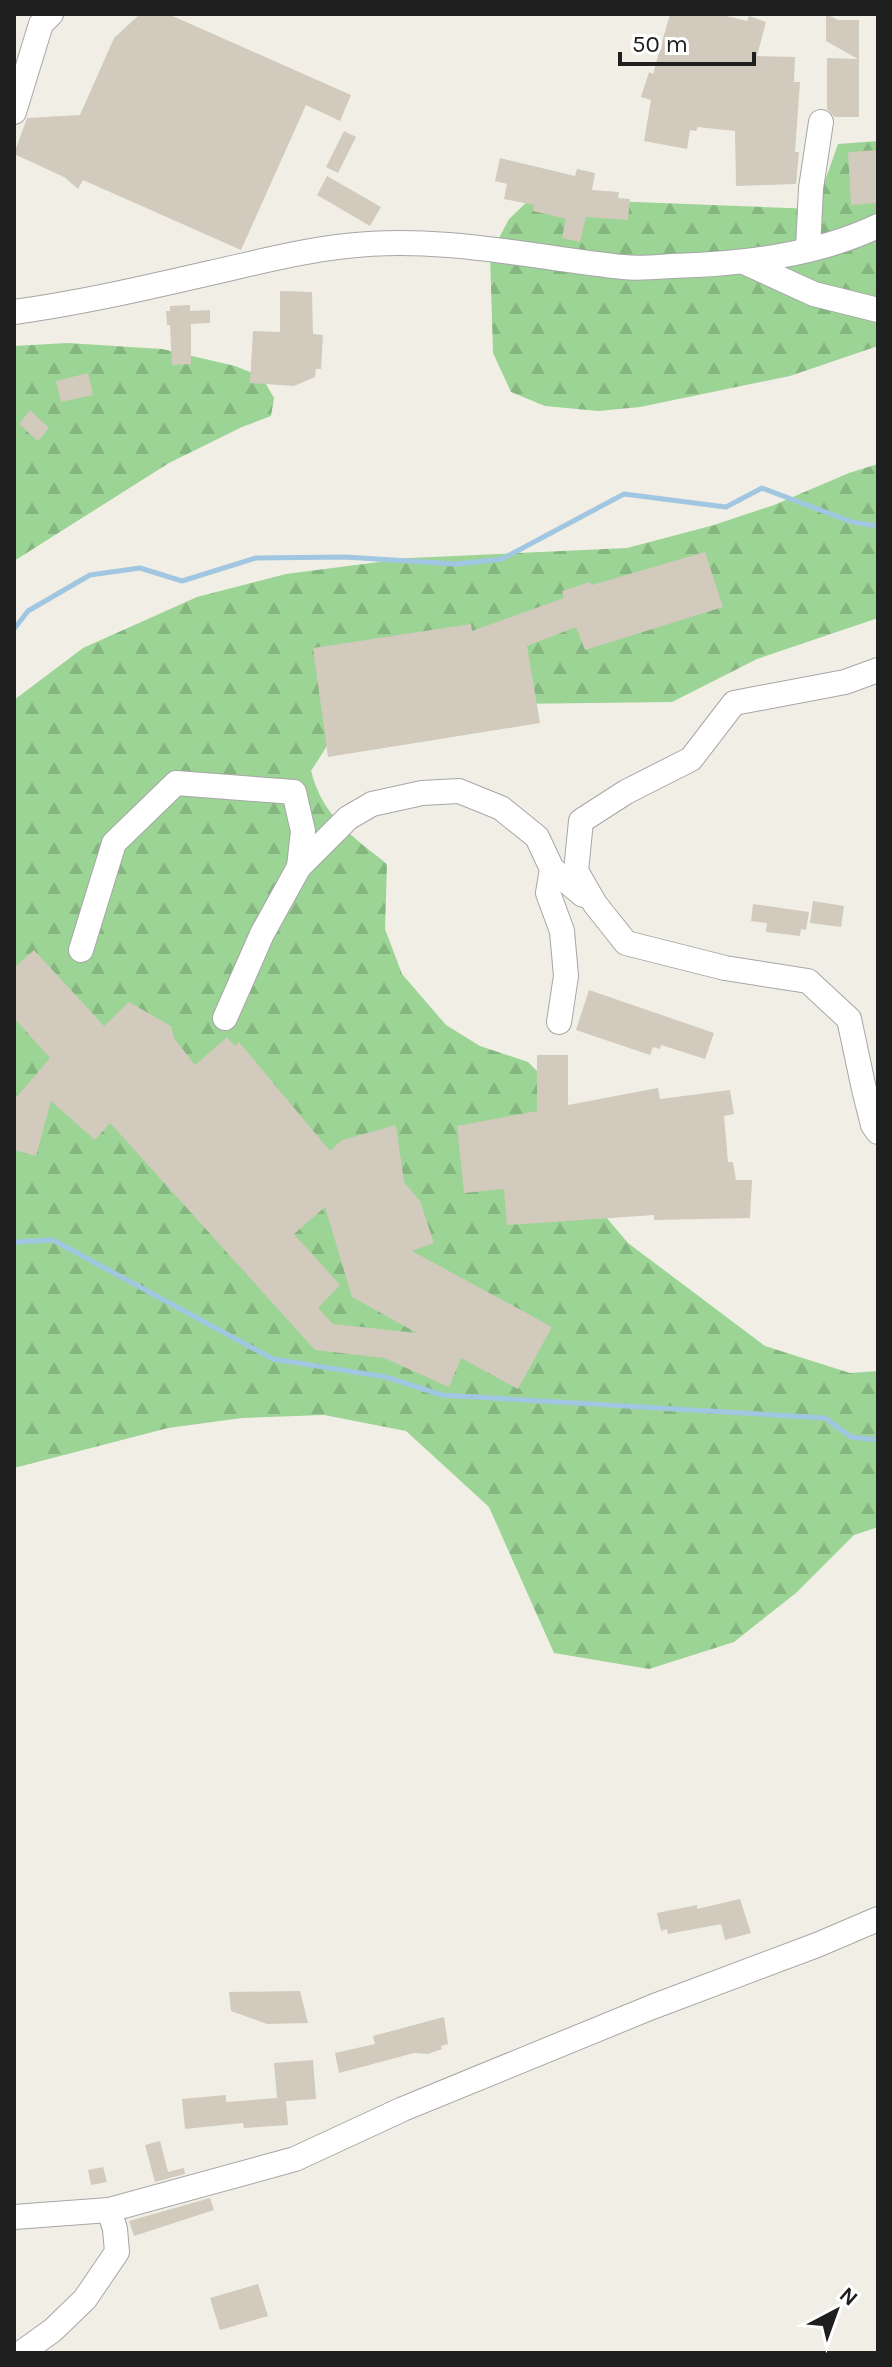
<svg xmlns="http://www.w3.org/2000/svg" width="892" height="2367" font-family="Karla,sans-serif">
<defs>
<pattern id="forest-firs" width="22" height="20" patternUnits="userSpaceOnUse" patternTransform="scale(2)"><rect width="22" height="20" fill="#9bd495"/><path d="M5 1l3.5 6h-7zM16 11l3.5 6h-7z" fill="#85b680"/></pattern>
</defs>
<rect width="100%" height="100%" fill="#f1efe5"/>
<g fill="url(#forest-firs)">
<polygon points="878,141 878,346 790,376 640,407 598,411 545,406 511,392 493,353 490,255 509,219 531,198 815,209 838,144"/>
<polygon points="67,343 162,349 235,366 262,377 274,398 271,416 242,427 169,463 14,561 14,346"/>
<path d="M878,464V618L757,659L672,702L503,704L327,746L311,771C323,817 352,836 387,864L385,929L402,974L446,1025L480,1046L528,1062L553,1087L583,1190L628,1243L765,1346L850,1373L878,1371V1527L854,1535L796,1593L734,1642L649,1669L554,1653L489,1507L406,1431L324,1415L242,1418L168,1428L14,1468V700L83,648L197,597L286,574L410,558L627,548L714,525L774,505L849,473Z"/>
</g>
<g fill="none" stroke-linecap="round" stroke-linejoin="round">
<g stroke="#a1c6e2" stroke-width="5">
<polyline points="14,629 28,611 90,575 140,568 182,581 256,558 345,557 456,564 502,559 624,494 726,507 762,488 852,522 878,526"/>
<polyline points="14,1242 53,1240 273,1359 386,1377 442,1395 825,1418 851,1437 878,1440"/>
</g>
</g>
<g fill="#d1cabd" fill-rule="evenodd">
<polygon points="140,14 168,14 351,95 340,121 306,105 241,250 83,180 78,189 64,177 14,154 27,118 80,115 114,38"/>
<polygon points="670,14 719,14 747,21 749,16 766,22 757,56 795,57 794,82 800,82 795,152 799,152 796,184 736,186 735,131 698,127 696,131 690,130 687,149 644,141 651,100 641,97 649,72 653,74"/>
<polygon points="826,14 838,20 859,20 859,117 835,117 827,109 827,58 858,59 826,41"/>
<polygon points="344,131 356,137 338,173 326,167"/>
<polygon points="878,150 878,203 851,205 848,152"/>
<polygon points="500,158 575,176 577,169 595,173 592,190 619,192 618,198 630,199 628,220 586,217 580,242 562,238 566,219 533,211 534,205 504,199 507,184 495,181"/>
<polygon points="327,176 381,207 370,226 317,195"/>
<polygon points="280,291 312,292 313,334 323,335 321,369 316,369 315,377 294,386 250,383 253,331 280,332"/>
<polygon points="190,305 190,311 210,310 210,323 191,324 191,364 172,365 170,325 167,325 166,311 170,311 170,306"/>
<polygon points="88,373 93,395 61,402 56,381"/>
<polygon points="30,410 49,428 38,441 19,424"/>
<polygon points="705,552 723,607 585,650 576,627 527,646 540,723 328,757 313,648 471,624 472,631 564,598 562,591 590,582 592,585"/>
<polygon points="813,901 844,906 841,927 810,923"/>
<polygon points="753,904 809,912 806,930 801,929 800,936 766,932 767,923 751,921"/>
<path d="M34,950L104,1026L129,1002L171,1026L174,1038L195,1065L227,1037L235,1046L239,1042L330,1151L342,1140L396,1125L404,1182L420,1201L434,1243L412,1251L552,1327L518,1389L461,1358L449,1387L384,1358L315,1350L110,1123L95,1140L51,1101L36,1156L14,1150V1100L50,1058L14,1018V968ZM325,1207L352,1297L417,1333L333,1324L318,1308L340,1285L294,1234Z"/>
<polygon points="589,990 714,1033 705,1059 661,1045 660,1049 653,1047 650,1055 576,1030"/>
<polygon points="537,1055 568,1055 568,1105 658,1088 660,1099 730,1090 734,1114 724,1116 728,1162 733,1162 736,1180 752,1180 750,1218 654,1220 654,1215 507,1225 504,1189 464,1193 457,1126 537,1111"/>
<polygon points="740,1899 751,1933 725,1940 721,1924 668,1934 667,1929 661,1931 657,1913 697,1905 697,1909"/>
<polygon points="300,1991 308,2023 267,2024 231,2011 229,1992"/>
<polygon points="444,2017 448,2044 441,2046 442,2049 428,2054 414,2053 339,2073 335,2053 375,2044 373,2036"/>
<polygon points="313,2060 316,2099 286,2101 288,2125 244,2128 243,2123 185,2129 182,2099 226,2095 226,2102 277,2098 274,2063"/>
<polygon points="160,2141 168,2172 184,2168 185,2174 155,2182 145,2145"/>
<polygon points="103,2167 107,2182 91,2185 88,2170"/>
<polygon points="210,2198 214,2210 134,2236 129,2221"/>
<polygon points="258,2284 268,2316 220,2330 210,2298"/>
</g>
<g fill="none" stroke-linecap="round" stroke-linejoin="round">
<defs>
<g id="minor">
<polyline points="14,112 41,24 51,14"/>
<polyline points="808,249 811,188 821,122"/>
<polyline points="744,262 814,294 878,310"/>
<path d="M14,312C80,303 145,288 210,273C255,263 300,251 346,246C440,235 531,257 623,267C639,269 656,267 672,266C741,264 814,256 878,226"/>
<polyline points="878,670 845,682 734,703 691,759 626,792 581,821 576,871 595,904 626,943 725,968 808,981 849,1019 864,1089 873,1125 878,1132"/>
<polyline points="552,869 548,893 562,931 566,976 559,1022"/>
<polyline points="81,950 114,843 176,783 294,792 303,831 299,867"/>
<polyline points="225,1018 262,934 299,867 348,818 372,804 422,793 459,791 501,808 537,837 552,869 583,895"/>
<polyline points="14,2217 109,2210 295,2159 403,2109 652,2007 817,1945 878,1919"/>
<polyline points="21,2353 53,2330 85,2299 117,2252 115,2229 109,2210"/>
</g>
</defs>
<use href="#minor" stroke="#a6a6a6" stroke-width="26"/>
<use href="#minor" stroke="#fff" stroke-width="24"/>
</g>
<rect width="892" height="2367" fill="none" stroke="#1f1f1f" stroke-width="32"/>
<g transform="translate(836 2311) rotate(41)" stroke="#ffffff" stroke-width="6" paint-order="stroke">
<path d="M0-6L14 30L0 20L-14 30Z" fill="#1f1f1f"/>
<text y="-12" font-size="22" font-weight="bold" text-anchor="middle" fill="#1f1f1f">N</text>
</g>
<path d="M620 52v12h134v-12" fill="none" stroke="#1f1f1f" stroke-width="4"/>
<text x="632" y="52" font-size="24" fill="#1f1f1f" stroke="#ffffff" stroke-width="6" paint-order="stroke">50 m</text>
</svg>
